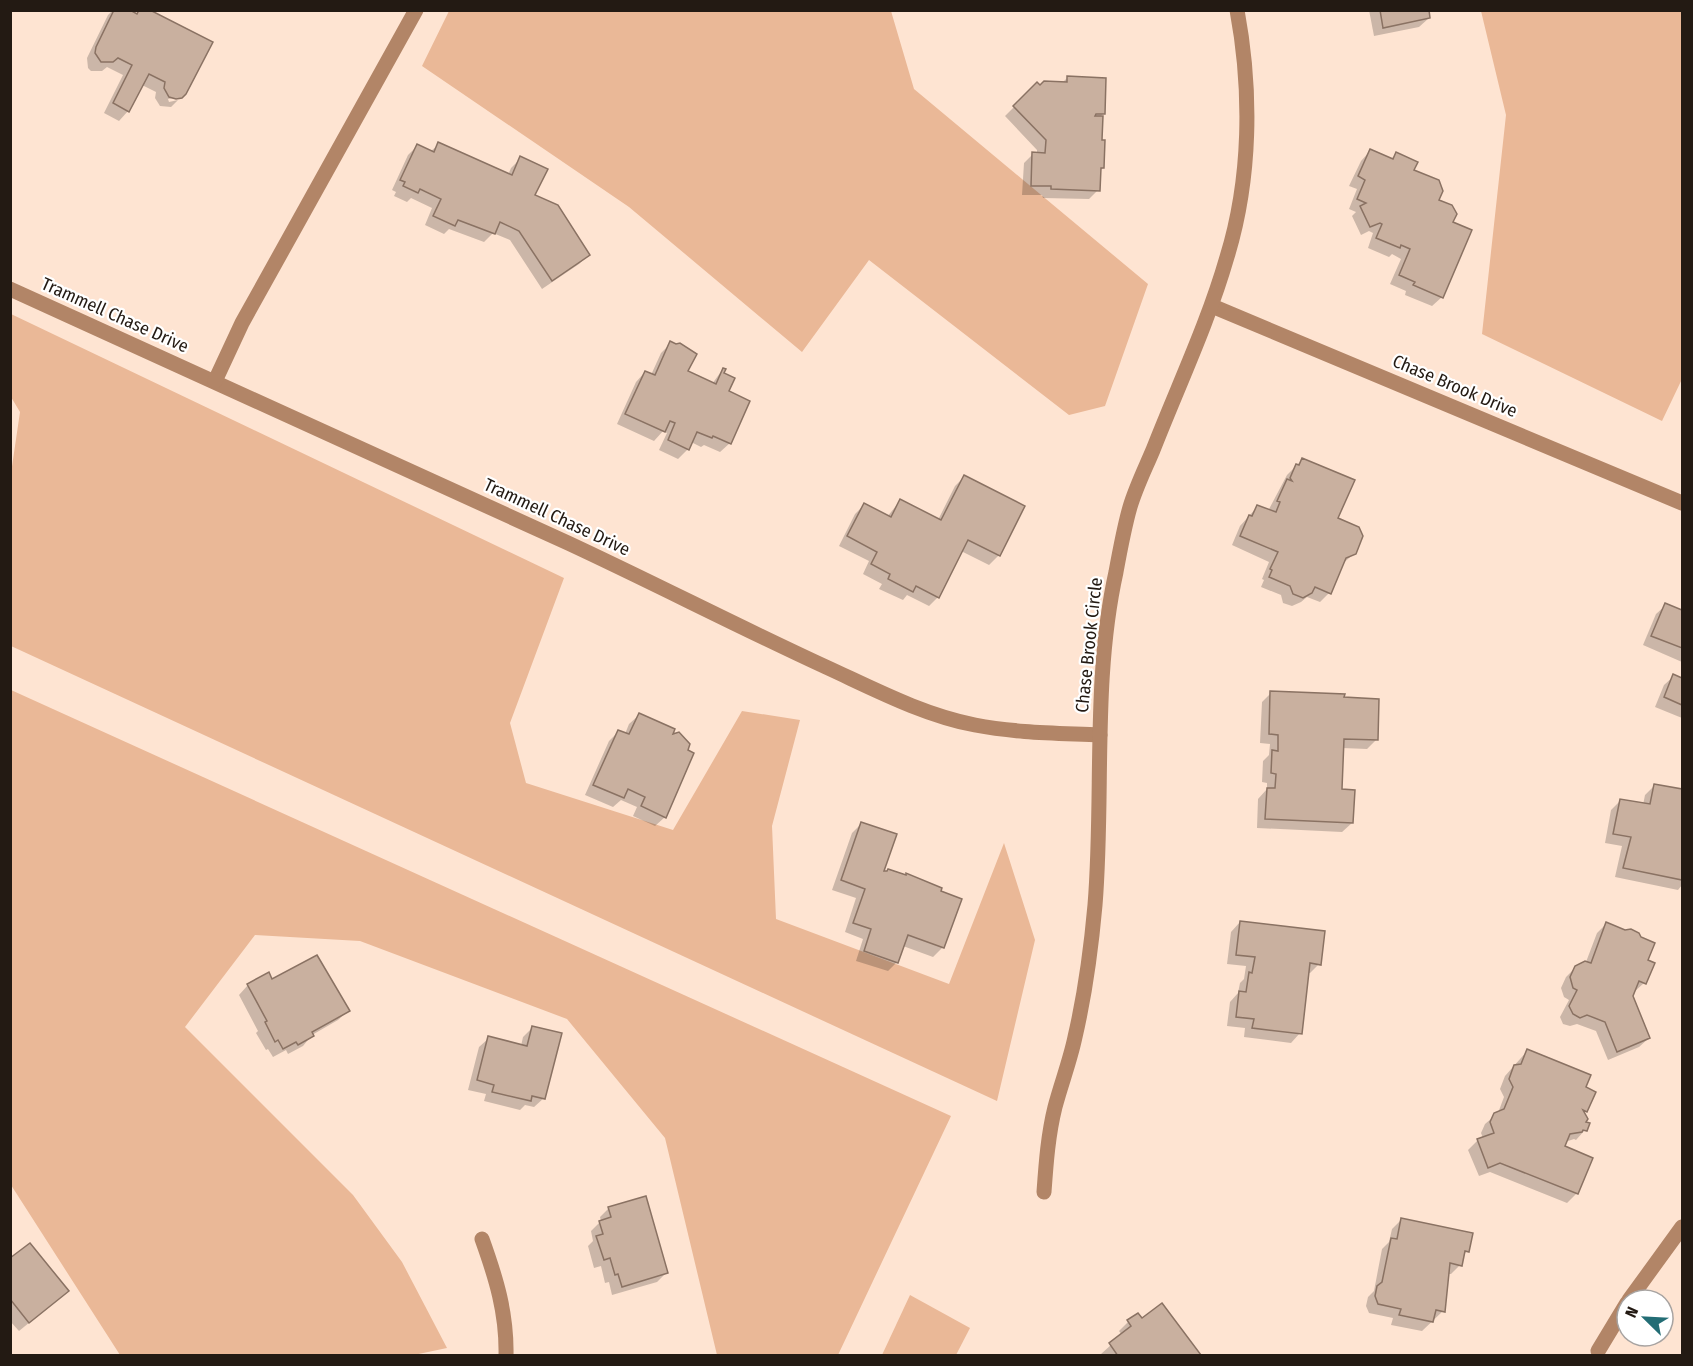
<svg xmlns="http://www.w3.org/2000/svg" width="1693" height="1366" font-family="'Fira Sans Condensed',sans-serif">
<rect width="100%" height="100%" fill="#fee4d2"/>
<g fill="#eab897">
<polygon points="449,11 891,11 914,89 1148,284 1105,406 1069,415 869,260 802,352 629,207 422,66"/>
<polygon points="1481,11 1682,11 1682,379 1662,421 1482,334 1506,115"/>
<polygon points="11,314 564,578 510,723 526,783 673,830 742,711 800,720 772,826 776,919 949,984 1004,843 1035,940 997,1101 11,646 10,480 20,412 11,397"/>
<polygon points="11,690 951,1116 838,1355 717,1355 665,1138 567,1019 360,941 255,935 185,1027 353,1195 402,1262 447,1348 409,1356 120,1355 11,1185"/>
<polygon points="910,1295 970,1328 956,1355 882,1355"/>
</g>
<g fill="#0003">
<polygon points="113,10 126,10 135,15 139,10 180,96 168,99 169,102 178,100 171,107 160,106 155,98 156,92 142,85 128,111 119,121 104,113 123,75 107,67 102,71 91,71 88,68 87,58 108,15"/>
<polygon points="1369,10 1427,10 1429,18 1419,27 1374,36"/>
<polygon points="1068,77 1103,114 1099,118 1103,168 1099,171 1098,190 1089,199 1043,198 1042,195 1022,195 1024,163 1033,154 1037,154 1037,150 1005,116 1037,84 1040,87 1062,83"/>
<polygon points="439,144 508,175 511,168 521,158 533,196 588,255 579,264 542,289 510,240 493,233 484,242 449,229 444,234 425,225 432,208 411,198 407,202 394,196 396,192 392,190 408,155 417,146 430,152"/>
<polygon points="1370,151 1390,160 1396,154 1437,201 1451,223 1442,297 1432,306 1405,295 1406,291 1390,284 1401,259 1392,254 1389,257 1368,248 1373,233 1369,231 1361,235 1352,216 1356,212 1349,209 1357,189 1349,186 1361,161"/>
<polygon points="671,343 686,372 712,384 723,369 722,374 727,392 730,443 720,452 704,445 701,447 691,442 688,449 678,459 659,450 667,433 663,431 654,441 617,424 636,382 645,372 651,375 661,353"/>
<polygon points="1303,459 1355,553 1342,564 1329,593 1320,602 1307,597 1301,602 1292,606 1283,603 1281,595 1261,587 1264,580 1262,579 1269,562 1232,545 1240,526 1258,506 1268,511 1287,475"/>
<polygon points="964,477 999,555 989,565 961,551 938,597 929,606 907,595 903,600 879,589 882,584 863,574 869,561 839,546 855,514 864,505 887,517 900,501 938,520 955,486"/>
<polygon points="1666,605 1682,612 1682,662 1643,645 1656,614"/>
<polygon points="1674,676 1682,679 1682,718 1655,707 1664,685"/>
<polygon points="1271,693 1376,740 1367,749 1342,748 1340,790 1352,823 1342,832 1257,828 1258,799 1267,789 1267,783 1262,782 1263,761 1269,755 1270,744 1260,743 1262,702"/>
<polygon points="639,715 671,736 665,817 655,826 633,816 637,807 621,800 613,807 585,795 609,741 619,731 625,734 629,724"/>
<polygon points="1655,785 1682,791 1682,885 1678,890 1615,877 1622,846 1605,843 1611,810 1621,800 1643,805 1645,795"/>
<polygon points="862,823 882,872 943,947 933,957 903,946 897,962 888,971 856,961 863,939 845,932 856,898 832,890 852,833"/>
<polygon points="1240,922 1319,964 1310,973 1308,973 1300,1033 1291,1043 1244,1037 1245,1028 1227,1026 1230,1002 1238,993 1240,983 1244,979 1246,966 1227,964 1231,932"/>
<polygon points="1606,924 1646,961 1644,983 1634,992 1632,996 1649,1038 1639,1047 1608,1060 1596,1031 1577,1024 1570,1026 1563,1024 1560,1017 1569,1000 1564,997 1561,988 1566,977 1576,967 1586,962 1597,933"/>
<polygon points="272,981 348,1011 338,1020 312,1035 303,1046 288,1054 286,1050 273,1057 268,1049 266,1050 256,1033 258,1031 239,995 248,985"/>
<polygon points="533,1027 544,1098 534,1107 525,1105 520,1110 484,1101 486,1094 468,1090 479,1047 489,1038 521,1046 523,1037"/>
<polygon points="1527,1051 1584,1088 1586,1111 1583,1114 1585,1130 1576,1140 1574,1139 1565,1142 1563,1147 1577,1193 1567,1203 1490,1172 1479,1176 1468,1150 1478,1140 1483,1138 1481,1133 1485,1124 1498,1113 1504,1097 1500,1089 1505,1076"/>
<polygon points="609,1208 666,1273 657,1282 612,1295 609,1282 605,1283 601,1266 594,1268 588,1246 593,1241 591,1231 601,1221 600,1217"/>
<polygon points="1401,1220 1467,1251 1462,1256 1460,1265 1451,1274 1447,1274 1443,1311 1422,1331 1391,1325 1393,1318 1369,1313 1366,1306 1368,1297 1374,1291 1382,1249 1389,1242 1392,1229"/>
<polygon points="10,1260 57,1300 19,1331 10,1321"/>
<polygon points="1142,1320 1199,1355 1102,1356 1101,1354 1122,1335 1119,1331 1128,1322"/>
</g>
<g fill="#c9b09f" stroke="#8a7263" stroke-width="1.5">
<polygon points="114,10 130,10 137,14 139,10 150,10 213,42 186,94 182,98 176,99 169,97 164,88 165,82 149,74 129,112 113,103 132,65 118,58 113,62 101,62 95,53 96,47"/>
<polygon points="1380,10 1429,10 1430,18 1383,28"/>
<polygon points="1067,76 1106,78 1105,114 1096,114 1095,116 1103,116 1102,140 1105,140 1104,168 1101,168 1100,191 1051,189 1051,186 1031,186 1032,152 1045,153 1046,140 1013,106 1037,82 1040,85 1044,81 1067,82"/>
<polygon points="438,142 512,175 520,156 548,169 535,195 558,205 590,255 552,281 519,231 500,222 495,234 458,220 455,226 433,216 441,199 420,189 418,193 403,186 405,182 400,180 417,144 434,152"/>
<polygon points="1370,149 1393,159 1396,152 1418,162 1414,170 1439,180 1443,191 1439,200 1452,205 1457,214 1453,222 1472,230 1443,298 1413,285 1415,282 1399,275 1410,249 1401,245 1400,248 1376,238 1382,224 1380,223 1370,227 1360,206 1366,203 1357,199 1365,180 1358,176"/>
<polygon points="670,341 676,344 680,343 697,354 688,371 716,384 723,368 726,369 724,373 735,378 729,391 750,401 731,444 713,436 712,438 697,432 689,450 668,440 675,423 670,421 665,432 625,414 645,371 655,375"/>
<polygon points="1302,458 1355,480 1338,518 1359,527 1363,536 1356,554 1346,558 1331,594 1315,587 1312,593 1303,598 1293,594 1290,586 1269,577 1272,570 1270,569 1278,552 1240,536 1249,515 1252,516 1257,505 1276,512 1280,502 1277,501 1287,479 1292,481 1290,478 1296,464 1299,465"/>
<polygon points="964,475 1025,506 1000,556 968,540 939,598 916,586 913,592 888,579 890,574 871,564 877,552 847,536 864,503 891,517 900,499 941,520"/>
<polygon points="1665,603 1682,610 1682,648 1651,636"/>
<polygon points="1673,674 1682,678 1682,705 1664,697"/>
<polygon points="1270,691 1345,694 1344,697 1379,699 1378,740 1344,739 1342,789 1355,790 1353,823 1265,819 1267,788 1275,788 1276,774 1271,773 1272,750 1278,751 1278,735 1269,734"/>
<polygon points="639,713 675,729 673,734 679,732 690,744 688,750 694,753 666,818 641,806 645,797 628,789 624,798 593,785 618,730 629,734"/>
<polygon points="1654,784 1682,789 1682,880 1623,868 1631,837 1613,834 1620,799 1650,804"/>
<polygon points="861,822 897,834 884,871 887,871 888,869 906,875 906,873 942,888 941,891 962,899 944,948 908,935 898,963 864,951 871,929 853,923 865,889 841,880"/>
<polygon points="1240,921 1325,931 1321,965 1310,963 1302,1034 1252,1028 1254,1019 1236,1017 1239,991 1246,992 1249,972 1252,973 1255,957 1236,955"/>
<polygon points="1606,922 1625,930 1631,929 1639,933 1641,937 1655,943 1648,960 1655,963 1646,984 1639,981 1633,996 1650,1038 1617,1052 1605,1022 1587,1015 1580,1018 1573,1014 1569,1006 1577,990 1573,988 1570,977 1575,966 1585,961 1591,963"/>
<polygon points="317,955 350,1011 312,1032 314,1036 298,1045 296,1042 283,1049 278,1040 275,1042 265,1022 267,1021 247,984 269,972 272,979"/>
<polygon points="532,1026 562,1033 545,1099 532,1096 531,1101 492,1092 494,1085 477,1080 488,1036 527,1046"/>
<polygon points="1527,1049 1591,1075 1586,1087 1596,1092 1587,1112 1583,1110 1588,1119 1586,1122 1590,1123 1587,1131 1583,1130 1582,1132 1570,1134 1565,1146 1593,1158 1578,1194 1500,1163 1488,1168 1477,1139 1494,1133 1490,1122 1494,1113 1504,1109 1513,1087 1509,1079 1514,1065 1521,1064"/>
<polygon points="646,1196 668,1273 622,1287 618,1274 615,1275 610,1258 604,1260 596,1236 603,1234 599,1221 611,1217 608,1207"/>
<polygon points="1401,1218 1473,1233 1469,1252 1465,1251 1462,1266 1450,1263 1445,1312 1436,1310 1433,1322 1399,1315 1401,1309 1378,1304 1375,1296 1377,1286 1382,1282 1391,1238 1397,1239"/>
<polygon points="30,1243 69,1291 29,1323 10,1299 10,1258"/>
<polygon points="1162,1303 1201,1355 1118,1356 1109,1343 1131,1326 1127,1320 1138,1313 1142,1318"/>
</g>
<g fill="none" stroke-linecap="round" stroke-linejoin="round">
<g stroke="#b28567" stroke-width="15">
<path d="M10,289C196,374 383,457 568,543C654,583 739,627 826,667C874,689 923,715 975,725C1016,733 1058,733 1100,735"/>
<polyline points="1212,306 1682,503"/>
<polyline points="215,381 242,323 416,10"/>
<path d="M1044,1192C1046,1164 1048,1135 1055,1107C1061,1084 1070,1061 1075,1037C1085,994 1091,950 1095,905C1104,796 1092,680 1116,572C1120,550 1124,528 1130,507C1136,487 1145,469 1153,450C1178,386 1208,323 1227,257C1251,179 1252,91 1237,10"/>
<path d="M482,1239C496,1278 507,1313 506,1356"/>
<polyline points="1629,1300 1682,1227"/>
<polyline points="1598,1351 1627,1303"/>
</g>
</g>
<g text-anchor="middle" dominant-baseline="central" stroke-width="4.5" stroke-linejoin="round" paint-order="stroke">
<g font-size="18" fill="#231a13" stroke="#fff">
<text transform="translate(115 315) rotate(24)">Trammell Chase Drive</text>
<text transform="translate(1455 386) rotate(23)">Chase Brook Drive</text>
<text transform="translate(557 517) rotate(25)">Trammell Chase Drive</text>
<text transform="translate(1089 645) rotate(-84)">Chase Brook Circle</text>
</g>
</g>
<rect width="1693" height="1366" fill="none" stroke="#231a13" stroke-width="24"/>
<g transform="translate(1645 1318) rotate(294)"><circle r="28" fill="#ffffff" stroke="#a7a3a1" stroke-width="1.5"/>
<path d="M0-4.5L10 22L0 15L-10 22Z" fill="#236d75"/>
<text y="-9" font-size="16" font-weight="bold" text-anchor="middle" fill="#231a13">N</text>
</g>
</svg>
